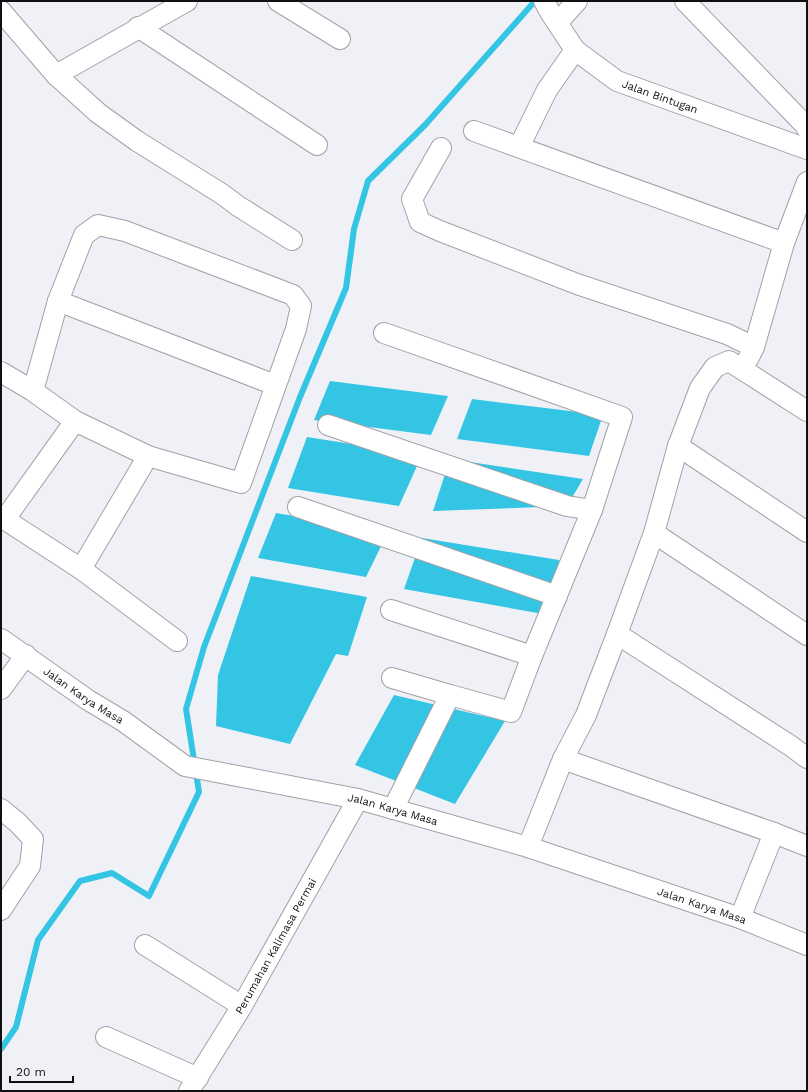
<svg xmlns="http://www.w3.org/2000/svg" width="808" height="1092" font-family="'Work Sans',sans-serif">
<rect width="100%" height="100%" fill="#f0f1f7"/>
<g fill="#35c5e4">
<polygon points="330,381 448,396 431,435 314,420"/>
<polygon points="472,399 603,415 589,456 457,439"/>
<polygon points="307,437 422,455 399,506 288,488"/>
<polygon points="450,459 583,479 567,506 433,511"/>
<polygon points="276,513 388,532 366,577 258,558"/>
<polygon points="422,538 559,560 557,596 543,614 404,589"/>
<polygon points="251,576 367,597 348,656 336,654 290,744 216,726 218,675"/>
<polygon points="394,695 505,721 455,804 355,765"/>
</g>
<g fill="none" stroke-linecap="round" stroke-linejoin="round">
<polyline stroke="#35c5e4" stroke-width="6" points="1,1049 16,1027 38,940 80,881 112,873 149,896 199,792 186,709 204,647 300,397 346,288 354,229 368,181 425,125 535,1"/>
<defs>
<g id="street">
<polyline points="278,1 340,39"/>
<path id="s1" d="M544,1L550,12L575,50L617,81L807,149"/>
<polyline points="685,1 805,125 807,129"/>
<polyline points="1,11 56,75 98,113 137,141 222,194 238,206 292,240"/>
<polyline points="557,23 577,1"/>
<polyline points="138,27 317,145"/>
<polyline points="56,75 187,1"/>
<polyline points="474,131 784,243"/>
<polyline points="519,147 547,90 575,50"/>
<polyline points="441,148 412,199 420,222 440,231 577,284 727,334 754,347"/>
<polyline points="58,301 275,385"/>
<polyline points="384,333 622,417 592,510 532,656 511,712 450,695"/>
<polyline points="748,359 754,347 784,243 807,182"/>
<polyline points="1,372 33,391 75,421 148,456 241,483 296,329 301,306 293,295 125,231 98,225 84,235 58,301 33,391"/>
<polyline points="328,425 567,506 592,510"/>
<polyline points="678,446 807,532"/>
<polyline points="298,507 557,596"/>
<polyline points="1,517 81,569 177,641"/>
<polyline points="5,519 75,421"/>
<polyline points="654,533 807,635"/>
<polyline points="81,569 148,456"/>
<polyline points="391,610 532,656"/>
<polyline points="617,634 791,746 807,758"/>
<path id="s2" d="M1,639L88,700L123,721L185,766L358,799L528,847L740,918L807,945"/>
<polyline points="392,678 450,695 393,809"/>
<polyline points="1,689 26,655"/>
<polyline points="563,759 774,833 807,846"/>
<polyline points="1,809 18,823 33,839 30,866 1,910"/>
<polyline points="528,847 563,759 586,715 617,634 654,533 678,446 700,388 715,367 729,361 807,411"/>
<polyline points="740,918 774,833"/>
<polyline points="145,945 242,1006"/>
<polyline points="106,1037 198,1078"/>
<path id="s3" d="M189,1091L242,1006L358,799"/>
</g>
</defs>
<use href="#street" stroke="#a1a1a7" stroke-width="22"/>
<use href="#street" stroke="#fff" stroke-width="20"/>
</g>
<g text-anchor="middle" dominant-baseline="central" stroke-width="4" stroke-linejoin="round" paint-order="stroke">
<g font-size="11" fill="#0f1012" stroke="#f0f1f7">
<text stroke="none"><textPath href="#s1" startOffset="156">Jalan Bintugan</textPath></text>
<text stroke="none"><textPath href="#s2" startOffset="100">Jalan Karya Masa</textPath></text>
<text stroke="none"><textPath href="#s2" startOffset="436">Jalan Karya Masa</textPath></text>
<text stroke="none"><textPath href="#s2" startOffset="760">Jalan Karya Masa</textPath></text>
<text stroke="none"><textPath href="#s3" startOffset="169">Perumahan Kalimasa Permai</textPath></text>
</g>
</g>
<rect width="808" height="1092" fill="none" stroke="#0f1012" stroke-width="4"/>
<path d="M10 1076v6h63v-6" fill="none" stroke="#0f1012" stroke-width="2"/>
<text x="16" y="1076" font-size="12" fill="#0f1012" stroke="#f0f1f7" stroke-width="3" paint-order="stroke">20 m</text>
</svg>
